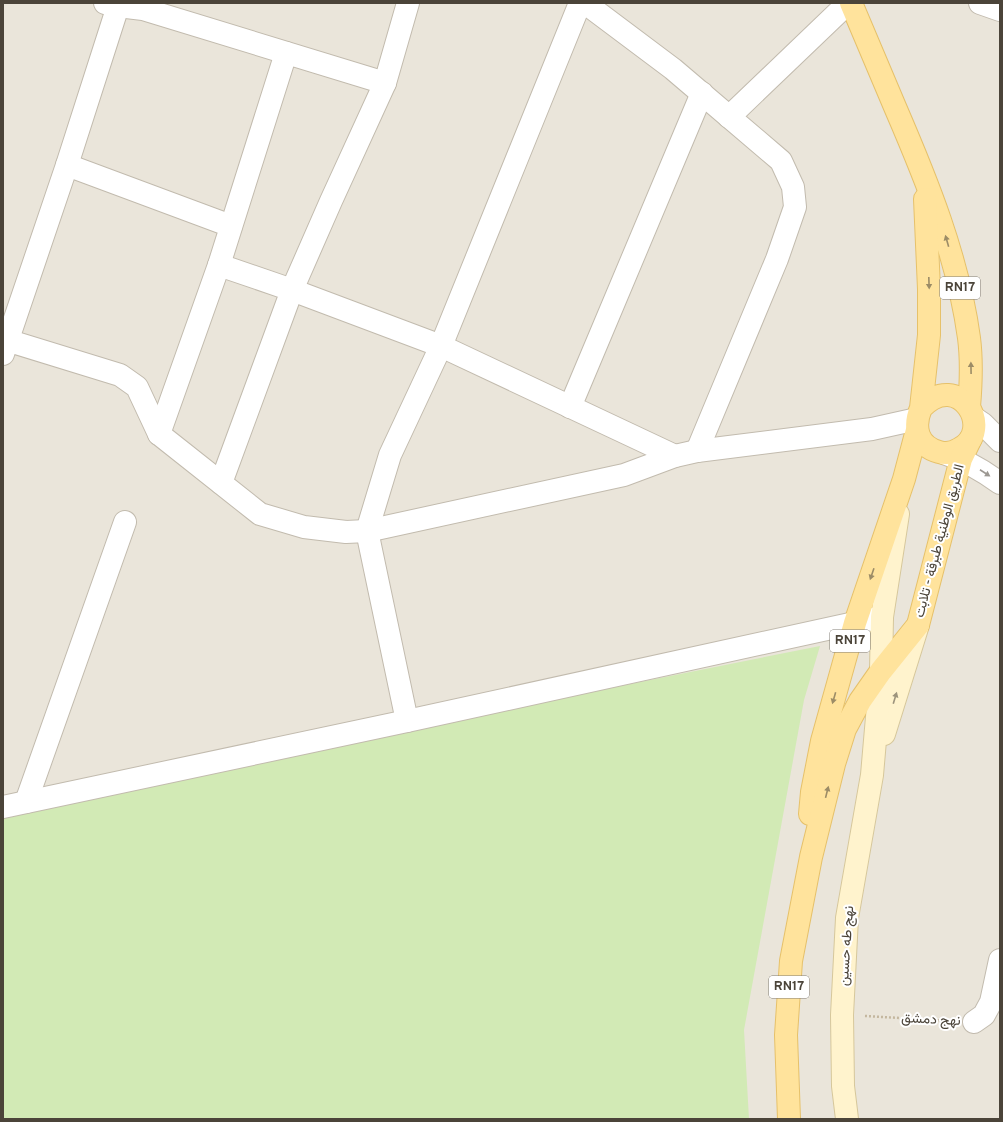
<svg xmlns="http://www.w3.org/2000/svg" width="1003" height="1122" font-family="Overpass,Vazirmatn,sans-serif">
<rect width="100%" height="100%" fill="#f6f3ec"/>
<rect fill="#eae5da" x="3" y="3" width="997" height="1116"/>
<polygon fill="#d2eab5" points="820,646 804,700 744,1030 749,1119 3,1119 3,805 590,692"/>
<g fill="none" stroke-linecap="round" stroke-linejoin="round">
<defs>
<g id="minor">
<polyline points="105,3 118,6 143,9 385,83"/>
<polyline points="585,3 673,69 781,161 793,187 795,207 777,259 697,451"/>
<polyline points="980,3 1000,10"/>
<polyline points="729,117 848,3"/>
<polyline points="67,165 231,226"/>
<polyline points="219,265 292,290 441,346 675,456"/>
<polyline points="3,339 120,375 137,387 159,434 260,514 304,527 346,532 367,531 624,475 675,456 697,451 872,429 917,419"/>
<polyline points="3,354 67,165 118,6"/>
<polyline points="570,407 702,93"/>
<polyline points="159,434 219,265 286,53"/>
<polyline points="221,483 292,290 331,201 385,83 408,3"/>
<polyline points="407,721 367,531 390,455 441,346 580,3"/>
<polyline points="26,802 125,522"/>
<polyline points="3,807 407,721 882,617"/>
<polyline points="974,1022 984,1015 991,1002 1000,960"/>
</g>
<g id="tertiary">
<polyline points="974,418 983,424 1000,441"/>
<path d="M944,453C965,460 982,470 1000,483"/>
</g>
<g id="secondary">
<polyline points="884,734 918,625"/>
<polyline points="847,1119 843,1086 842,1015 847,918 872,775 881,671 882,617 898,514"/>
</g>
<g id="primary">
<path d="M851,3C866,38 880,72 895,107C927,181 958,257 969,338C972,361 971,384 969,407"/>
<path d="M921,408C959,368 996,431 959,449C953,453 946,454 939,452C917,446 913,427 921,408L929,335V289L925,199"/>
<polyline points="810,814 812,792 822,741 855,623 904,479 917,430"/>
<polyline points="789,1119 786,1035 791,961 811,857 834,764 845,729 860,701 881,671 918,625 961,459 970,440"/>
</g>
</defs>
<use href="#minor" stroke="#c2bbae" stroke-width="24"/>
<use href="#tertiary" stroke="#c2bbae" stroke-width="24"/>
<use href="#secondary" stroke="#d6c79b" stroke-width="24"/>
<use href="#primary" stroke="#e6c16a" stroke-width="24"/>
<polyline stroke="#c4b79f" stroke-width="2.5" stroke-dasharray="2 2" stroke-linecap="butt" points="865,1016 952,1021"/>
<use href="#minor" stroke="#fff" stroke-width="22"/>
<use href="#tertiary" stroke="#fff" stroke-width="22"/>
<use href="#secondary" stroke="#fff3cd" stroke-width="22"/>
<use href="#primary" stroke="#ffe39c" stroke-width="22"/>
</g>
<defs><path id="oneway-solid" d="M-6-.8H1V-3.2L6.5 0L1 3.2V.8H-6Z"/></defs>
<g fill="#9c8c66">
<use href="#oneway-solid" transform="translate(947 241) rotate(-106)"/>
<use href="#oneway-solid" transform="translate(929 283) rotate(88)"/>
<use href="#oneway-solid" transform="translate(971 368) rotate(-91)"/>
<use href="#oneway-solid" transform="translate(872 574) rotate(109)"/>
<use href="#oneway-solid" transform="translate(834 698) rotate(106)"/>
<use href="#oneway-solid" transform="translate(827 792) rotate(-76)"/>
</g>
<use fill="#9c9892" href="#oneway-solid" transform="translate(985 473) rotate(33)"/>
<use fill="#9c937c" href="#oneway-solid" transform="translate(895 698) rotate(-73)"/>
<g text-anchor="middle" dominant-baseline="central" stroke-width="4" stroke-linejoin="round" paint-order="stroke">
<g fill="#fff" stroke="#817c74" stroke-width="1">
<rect x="940" y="277" width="40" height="22" rx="3"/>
<rect x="830" y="630" width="40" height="22" rx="3"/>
<rect x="769" y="976" width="40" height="22" rx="3"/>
</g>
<g font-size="13" font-weight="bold" fill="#4b4439">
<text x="960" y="288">RN17</text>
<text x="850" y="641">RN17</text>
<text x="789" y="987">RN17</text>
</g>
<g font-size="14" fill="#4b4439" stroke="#fff">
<text transform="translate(940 541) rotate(-75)">الطريق الوطنية طبرقة - تلابت</text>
<text transform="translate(847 946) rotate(-86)">نهج طه حسين</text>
<text transform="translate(931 1020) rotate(3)">نهج دمشق</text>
</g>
</g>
<rect width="1003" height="1122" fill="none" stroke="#4b4439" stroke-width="8"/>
</svg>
